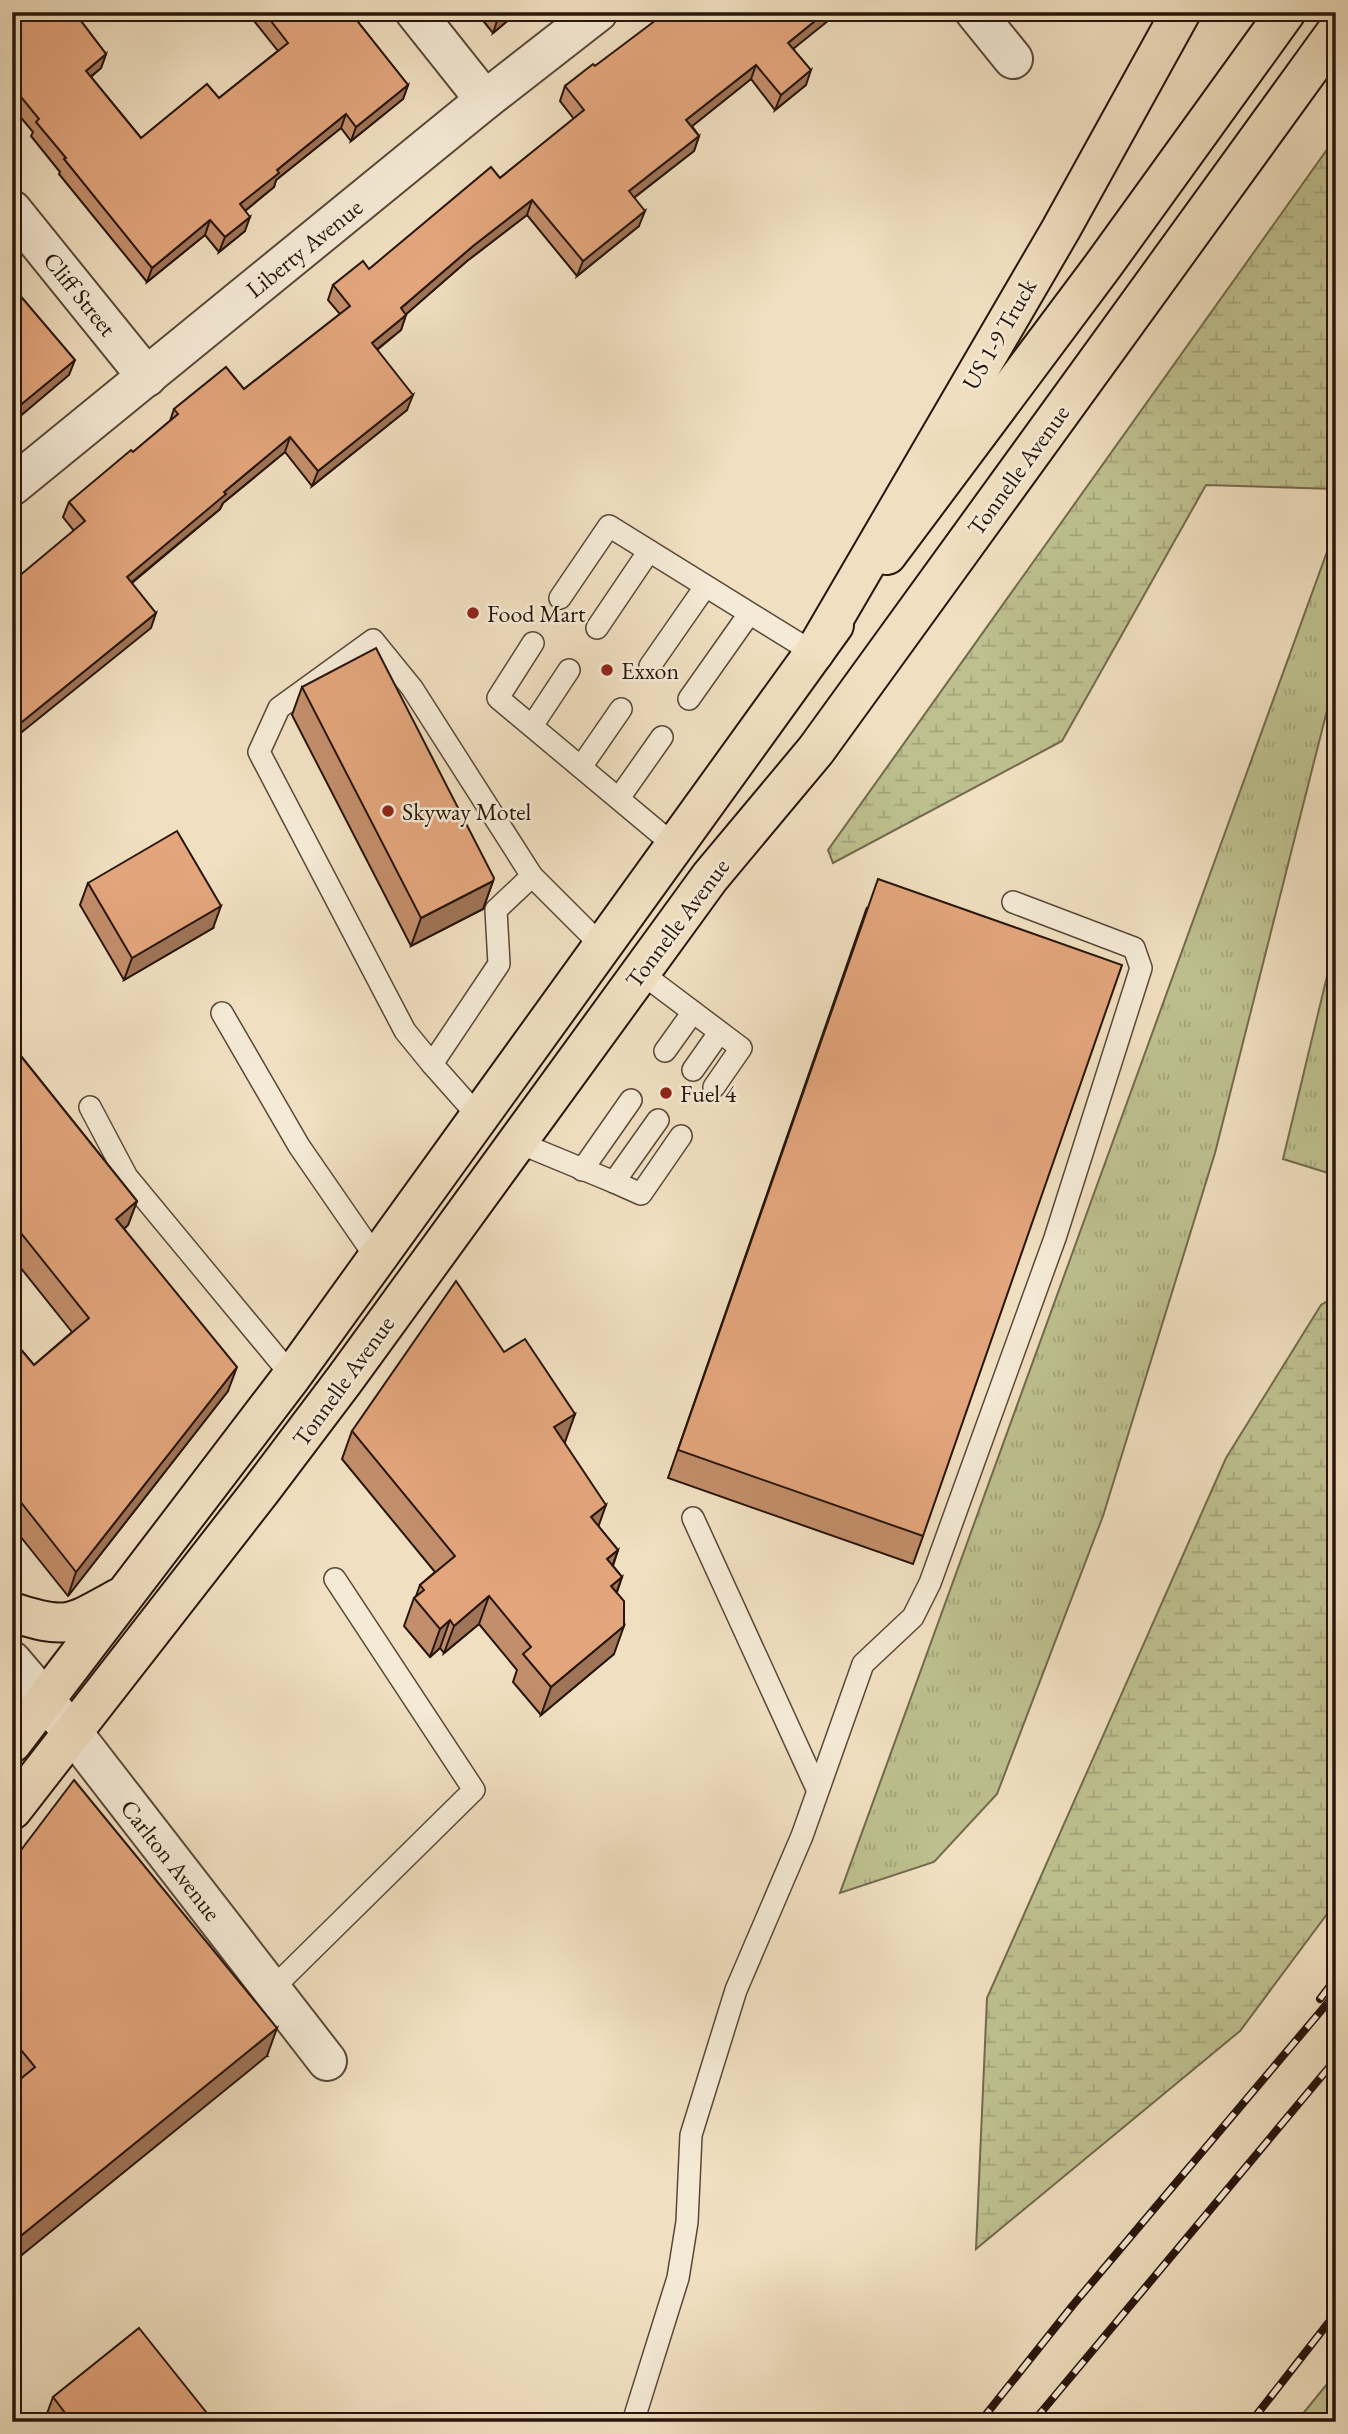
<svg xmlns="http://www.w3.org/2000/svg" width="1348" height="2434" font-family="'EB Garamond',serif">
<defs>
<pattern id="grass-tufts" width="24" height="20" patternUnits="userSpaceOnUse" patternTransform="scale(1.75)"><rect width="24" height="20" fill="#bec08f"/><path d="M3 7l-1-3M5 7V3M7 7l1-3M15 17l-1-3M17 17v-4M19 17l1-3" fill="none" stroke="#a3a47a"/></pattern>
<pattern id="wetland-marsh" width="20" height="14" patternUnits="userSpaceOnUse" patternTransform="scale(1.75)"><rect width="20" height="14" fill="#bec08f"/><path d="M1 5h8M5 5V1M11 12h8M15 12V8" fill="none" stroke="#a3a47a"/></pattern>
</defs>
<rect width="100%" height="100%" fill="#f0dfc0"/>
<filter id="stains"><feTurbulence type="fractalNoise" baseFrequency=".00286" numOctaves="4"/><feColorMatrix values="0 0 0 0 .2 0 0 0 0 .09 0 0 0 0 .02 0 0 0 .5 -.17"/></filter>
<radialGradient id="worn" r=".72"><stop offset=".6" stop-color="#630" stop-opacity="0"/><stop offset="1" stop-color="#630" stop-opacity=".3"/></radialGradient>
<g fill="url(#grass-tufts)" stroke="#726a4d" stroke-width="2">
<polygon points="1336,527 1336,675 1215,1153 1103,1516 997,1794 934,1862 840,1893"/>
<polygon points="1336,939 1336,1170 1328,1173 1283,1159"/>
<polygon points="1336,2373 1336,2422 1296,2422"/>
</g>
<g fill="url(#wetland-marsh)" stroke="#726a4d" stroke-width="2">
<polygon points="1336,137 1336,489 1206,485 1062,741 833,863 828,850"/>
<polygon points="1336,1296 1336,1902 1240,2031 976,2249 987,1998 1226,1458 1321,1305"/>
</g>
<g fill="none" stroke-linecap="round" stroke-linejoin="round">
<defs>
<g id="service">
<polyline points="560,598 609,526 814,653"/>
<polyline points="597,628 649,551"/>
<polyline points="533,643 498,698 675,846"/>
<polyline points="650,666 705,587"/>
<polyline points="689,699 749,614"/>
<polyline points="532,726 569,670"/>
<polyline points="581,767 621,709"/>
<polyline points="619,798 662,737"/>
<polyline points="640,972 741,1048 714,1087"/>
<polyline points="222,1013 299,1146 377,1259"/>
<polyline points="665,1051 693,1012"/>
<polyline points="432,1064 405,1031 259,752 279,708 373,640 412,688 532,876 602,946"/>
<polyline points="693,1070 719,1033"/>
<polyline points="90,1107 127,1177 292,1376"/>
<polyline points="479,1117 432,1064 499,964 496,910 532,876"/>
<polyline points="517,1142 614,1182 658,1120"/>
<polyline points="582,1170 631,1100"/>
<polyline points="614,1182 641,1194 681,1136"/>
<polyline points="693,1518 817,1789"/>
<polyline points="272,1989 474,1790 335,1579"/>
<polyline points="12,2421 13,2422"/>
<polyline points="633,2422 678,2278 687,2222 691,2135 736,1990 802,1836 863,1664 913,1617 930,1583 1055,1238 1141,968 1134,948 1013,902"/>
</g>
<g id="minor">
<polyline points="415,12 485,100"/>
<polyline points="975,12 1013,59"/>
<polyline points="12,210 147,377"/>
<polyline points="12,486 485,100 598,12"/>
<polyline points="12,1661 73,1733 327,2061"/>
</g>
<g id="trunk">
<polyline points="887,555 1102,267 1286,12"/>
<path d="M12,1612C67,1630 70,1625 119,1598"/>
<polyline points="12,1743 292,1376 834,625"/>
<polyline points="12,1810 262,1489 345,1379 710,877 816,750 1336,32"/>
</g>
<polyline id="motorway" points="814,653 1061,229 1181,12"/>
</defs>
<use href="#service" stroke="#594838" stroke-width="24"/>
<use href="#minor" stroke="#594838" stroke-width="42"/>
<use href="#trunk" stroke="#27150b" stroke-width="42"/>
<use href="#motorway" stroke="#27150b" stroke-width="42"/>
<use href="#service" stroke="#f5ead6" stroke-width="21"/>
<use href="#minor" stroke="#f5ead6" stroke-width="38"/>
<use href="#trunk" stroke="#f0dfc0" stroke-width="38"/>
<use href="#motorway" stroke="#f0dfc0" stroke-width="38"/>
<defs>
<g id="rail">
<polyline points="1320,1999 1336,1978"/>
<polyline points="980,2422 1073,2305 1336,1993"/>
<polyline points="1033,2422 1336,2059"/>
<polyline points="1251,2422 1336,2313"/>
</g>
</defs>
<use href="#rail" stroke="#27150b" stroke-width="8"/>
<use href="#rail" stroke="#f5ead6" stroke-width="5" stroke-dasharray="16" stroke-linecap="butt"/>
</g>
<g fill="#c38e6b" stroke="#27150b" stroke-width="2">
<polygon points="12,12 78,17 106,54 101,68 91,77 141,138 219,98 278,51 247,12 350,12 408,85 403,99 351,141 341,128 276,180 274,187 245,211 245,231 219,252 205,235 147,282 59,174 60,172 31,136 33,132 12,107"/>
<polygon points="476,12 518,12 493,33"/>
<polygon points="855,12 869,12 860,19"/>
<polygon points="661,19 794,49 806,85 775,110 751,79 692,126 699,136 694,151 634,198 639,226 577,276 527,215 467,261 406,314 401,330 377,350 407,410 312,486 285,452 223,503 220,509 132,583 151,628 63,517 69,502 133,452 170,421 174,409 244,389 340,314 328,300 333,285 369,269 500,178 574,119 560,101 565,86 595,66"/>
<polygon points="302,687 493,881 483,909 411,946 292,715"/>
<polygon points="88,883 213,928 124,980 80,905"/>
<polygon points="867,907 923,1536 913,1564 668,1478"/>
<polygon points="12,1045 137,1201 128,1225 124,1229 228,1391 68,1596 12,1526 12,1339 34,1365 72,1332 12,1257"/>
<polygon points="504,1352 575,1414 564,1442 598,1526 618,1550 613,1566 622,1577 617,1592 614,1654 541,1715 513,1682 517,1670 479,1624 444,1653 440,1648 430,1657 404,1626 414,1598 416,1596 420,1585 435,1572 342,1459 352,1431"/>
<polygon points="12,1862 267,2056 15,2083 12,2080"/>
<polygon points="53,2397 214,2422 44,2422"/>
</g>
<g fill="#9f7457" stroke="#27150b" stroke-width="2">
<polygon points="73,12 84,12 68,25"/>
<polygon points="506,12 518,12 493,33 498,18"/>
<polygon points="826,12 839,12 783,57 788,43"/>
<polygon points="863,12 869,12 860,19"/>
<polygon points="106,54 101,68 80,85 86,71"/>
<polygon points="756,65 751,79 681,135 686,120"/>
<polygon points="811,70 806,85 775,110 781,95"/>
<polygon points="408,85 403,99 351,141 356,127"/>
<polygon points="346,114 341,128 276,180 274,187 235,219 240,204 277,170"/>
<polygon points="699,136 694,151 623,206 629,191"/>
<polygon points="532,200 527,215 467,261 396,323 401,308 473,246"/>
<polygon points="645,211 639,226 577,276 583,261"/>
<polygon points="250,217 245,231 219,252 225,237"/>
<polygon points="210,220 205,235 147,282 152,268"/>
<polygon points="406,315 401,330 366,358 372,343"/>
<polygon points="75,360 69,375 12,423 12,412"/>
<polygon points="413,395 407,410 312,486 318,471"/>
<polygon points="290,437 285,452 223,503 220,509 121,591 127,577 224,492"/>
<polygon points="156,613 151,628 12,740 12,730"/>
<polygon points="493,881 483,909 411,946 421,918"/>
<polygon points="221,906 213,928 124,980 132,958"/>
<polygon points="137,1201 128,1225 107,1243 116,1219"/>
<polygon points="237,1367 228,1391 68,1596 76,1572"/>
<polygon points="575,1414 565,1442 544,1455 554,1427"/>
<polygon points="606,1505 596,1533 591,1517"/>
<polygon points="618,1550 608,1578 607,1559"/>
<polygon points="622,1577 612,1605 611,1586"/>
<polygon points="489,1596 479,1624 444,1653 454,1626"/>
<polygon points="450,1620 440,1648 430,1657 440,1629"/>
<polygon points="624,1626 614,1654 541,1715 551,1687"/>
<polygon points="277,2028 267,2056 12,2263 12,2243"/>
</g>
<g fill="#e3a57c" stroke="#27150b" stroke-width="2">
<polygon points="12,12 74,12 106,54 86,71 141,138 207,84 219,98 288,43 264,12 350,12 408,85 356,127 346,114 277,170 279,173 240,204 250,217 225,237 210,220 152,268 64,159 66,158 36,122 39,119 12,86"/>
<polygon points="493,12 506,12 498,18"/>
<polygon points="670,12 826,12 788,43 811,70 781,95 756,65 686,120 699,136 629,191 645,211 583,261 532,200 473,246 401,308 406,315 372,343 413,395 318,471 290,437 224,492 226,494 127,577 156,613 12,730 12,582 85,521 69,502 131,450 133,452 178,414 174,409 226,367 244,389 350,306 333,285 363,261 369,269 491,167 500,178 584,110 565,86 593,64 595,66 660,17 661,19"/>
<polygon points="12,286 75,360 12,412"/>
<polygon points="376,648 494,878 493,881 421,918 302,687"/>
<polygon points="177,831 221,906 132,958 88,883"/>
<polygon points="878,879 1122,965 923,1536 678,1450"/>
<polygon points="12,1045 137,1201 116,1219 237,1367 76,1572 12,1491 12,1339 34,1365 89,1318 12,1222"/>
<polygon points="456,1281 504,1352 525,1339 575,1414 554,1427 606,1505 591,1517 618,1550 607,1559 622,1577 611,1586 624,1601 624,1626 551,1687 523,1654 531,1647 489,1596 454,1626 450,1620 440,1629 414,1598 424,1590 420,1585 455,1556 352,1431"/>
<polygon points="74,1780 277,2028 12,2243 12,2086 35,2067 12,2039 12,1902 21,1895 12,1884 12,1862"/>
<polygon points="139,2328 214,2422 72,2422 53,2397"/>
</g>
<g fill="#8f2418" stroke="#f5ead6" stroke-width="2.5">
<circle cx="473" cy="613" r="7"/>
<circle cx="607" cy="670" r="7"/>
<circle cx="388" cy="811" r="7"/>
<circle cx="666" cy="1093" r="7"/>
</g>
<g text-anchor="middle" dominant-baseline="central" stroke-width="5" stroke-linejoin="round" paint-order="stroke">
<g font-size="24" fill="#27150b" stroke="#f5ead6">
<text transform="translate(304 248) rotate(-39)">Liberty Avenue</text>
<text transform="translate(80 294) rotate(51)">Cliff Street</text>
<text transform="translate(999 334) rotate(-60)">US 1-9 Truck</text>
<text transform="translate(1018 470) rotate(-54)">Tonnelle Avenue</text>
<text transform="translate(677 923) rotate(-53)">Tonnelle Avenue</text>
<text transform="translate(343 1381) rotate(-54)">Tonnelle Avenue</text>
<text transform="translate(171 1860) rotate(52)">Carlton Avenue</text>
</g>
<g font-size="24" fill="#27150b" stroke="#f5ead6" text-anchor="start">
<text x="487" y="613">Food Mart</text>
<text x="621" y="670">Exxon</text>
<text x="402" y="811">Skyway Motel</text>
<text x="680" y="1093">Fuel 4</text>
</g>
</g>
<rect width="1348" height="2434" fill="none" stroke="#f0dfc0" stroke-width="42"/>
<rect x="14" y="14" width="1320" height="2406" fill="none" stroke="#27150b" stroke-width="3.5"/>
<rect x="21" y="21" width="1306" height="2392" fill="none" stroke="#27150b" stroke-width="2"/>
<rect width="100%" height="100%" filter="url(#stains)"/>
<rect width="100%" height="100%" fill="url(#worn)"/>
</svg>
